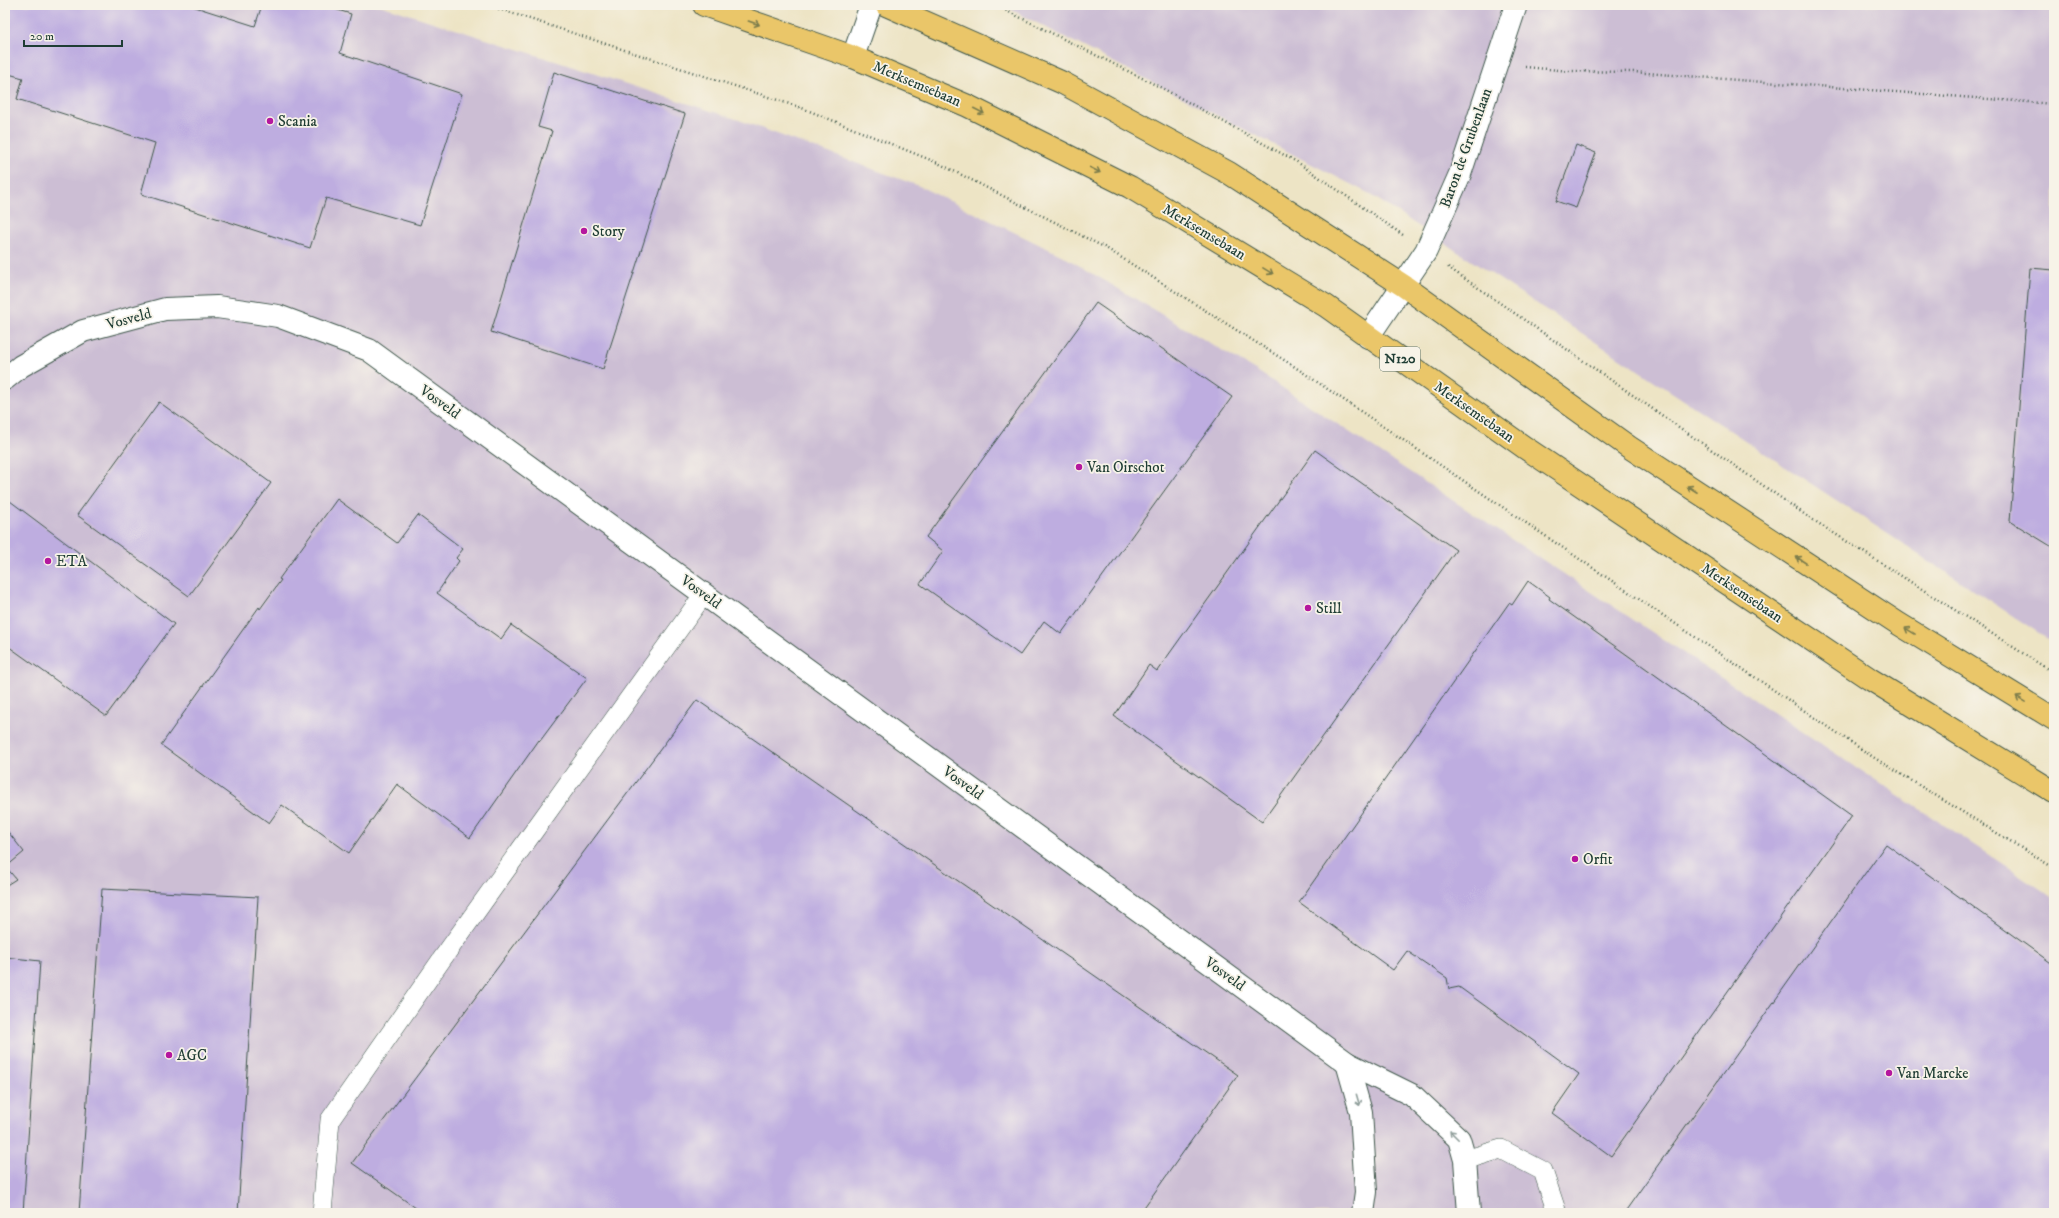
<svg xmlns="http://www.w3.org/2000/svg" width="2059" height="1218" font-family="'IM FELL DW Pica',serif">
<rect width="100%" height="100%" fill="#f7f3e8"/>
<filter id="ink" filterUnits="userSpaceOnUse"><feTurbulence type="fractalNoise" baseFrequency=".025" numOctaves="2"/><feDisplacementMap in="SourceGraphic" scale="8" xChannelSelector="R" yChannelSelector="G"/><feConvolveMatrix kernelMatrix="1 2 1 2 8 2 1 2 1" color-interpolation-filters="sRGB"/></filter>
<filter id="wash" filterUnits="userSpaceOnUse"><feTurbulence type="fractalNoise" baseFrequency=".012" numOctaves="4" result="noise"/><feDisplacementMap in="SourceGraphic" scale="16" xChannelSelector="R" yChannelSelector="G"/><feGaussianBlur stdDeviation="0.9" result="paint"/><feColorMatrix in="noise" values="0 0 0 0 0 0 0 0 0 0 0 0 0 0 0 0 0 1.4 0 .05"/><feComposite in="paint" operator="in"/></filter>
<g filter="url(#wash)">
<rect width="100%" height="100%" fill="#ede4c5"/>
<g fill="#ccbed4">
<polygon points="5,5 380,5 739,120 919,186 1063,256 1257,371 2054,898 2054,1213 5,1213"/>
<polygon points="1002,5 2054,5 2054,643 1368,193"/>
</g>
<g id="blocks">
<g fill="#beade0">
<polygon points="6,5 189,5 255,26 262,5 321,5 351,14 340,53 462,94 420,225 326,198 310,248 141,194 155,143 17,99 23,78 5,73"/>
<polygon points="554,72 685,114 603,369 491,332 552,131 538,127"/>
<polygon points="1576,145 1596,153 1576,208 1556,201"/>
<polygon points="2030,268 2054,270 2054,548 2010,521"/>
<polygon points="1096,303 1232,397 1061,634 1044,621 1020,655 920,584 943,551 926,537"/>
<polygon points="159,402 271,483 189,596 77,515"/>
<polygon points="1315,450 1456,550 1262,822 1114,716 1149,665 1157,671"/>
<polygon points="6,498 174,624 106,716 5,644"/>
<polygon points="337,499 397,543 418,515 463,549 456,558 459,561 437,593 501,639 511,625 587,678 540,741 539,740 470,838 397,784 349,853 282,805 269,823 161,745 259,607 260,609 281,580 279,579"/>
<polygon points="1528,581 1550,597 1549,599 1852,816 1611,1156 1552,1113 1579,1074 1459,987 1449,989 1447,978 1407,951 1393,970 1299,902 1509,603 1512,605"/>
<polygon points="697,700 1238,1075 1140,1213 423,1213 352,1163"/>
<polygon points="5,828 24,852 6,867 16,879 5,886"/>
<polygon points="1886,844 2054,965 2054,1213 1624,1213"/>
<polygon points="102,889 258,897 238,1213 79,1213"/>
<polygon points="5,957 40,961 23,1213 5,1213"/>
</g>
</g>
</g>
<g filter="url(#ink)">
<use href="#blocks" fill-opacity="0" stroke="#3e564a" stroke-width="1"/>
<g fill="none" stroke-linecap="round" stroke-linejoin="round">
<defs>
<g id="service">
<polyline points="1465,1160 1501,1149 1543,1171 1557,1213"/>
<polyline points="322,1213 330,1120 442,959 704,594"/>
</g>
<g id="minor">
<polyline points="853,57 871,5"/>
<polyline points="1368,337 1426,251 1460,174 1516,5"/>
<polyline points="5,379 21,366 83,331 165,309 217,307 278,316 369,350 1347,1063 1412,1095 1459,1139 1465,1160 1469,1213"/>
<polyline points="1347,1063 1361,1112 1366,1192 1363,1213"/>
</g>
<g id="primary">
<polyline points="704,5 853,57 968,106 1130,187 1326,306 1524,447 1870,679 2054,792"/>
<polyline points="886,5 1061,82 1229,173 1404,286 1629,447 1899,624 2054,719"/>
</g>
</defs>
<use href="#service" stroke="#3e564a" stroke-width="20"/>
<use href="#minor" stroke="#3e564a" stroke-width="24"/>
<use href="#primary" stroke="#3e564a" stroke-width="24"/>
<g stroke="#3e564a" stroke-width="2.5" stroke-dasharray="1 3" stroke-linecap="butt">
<polyline points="487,5 802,108 938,163 1106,248 1292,365 1873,757 2054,868"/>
<polyline points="995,5 1162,88 1297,162 1403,235"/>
<polyline points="1525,67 1570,71 1633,72 2054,104"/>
<polyline points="1448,267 1810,518 2054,673"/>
</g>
<use href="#service" stroke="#fff" stroke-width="19"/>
<use href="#minor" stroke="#fff" stroke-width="22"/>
<use href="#primary" stroke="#eac669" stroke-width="22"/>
</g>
<defs><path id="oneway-shaft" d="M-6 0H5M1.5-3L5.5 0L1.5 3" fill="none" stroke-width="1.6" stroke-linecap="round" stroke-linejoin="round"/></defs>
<g stroke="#7a7b4c">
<use href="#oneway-shaft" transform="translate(754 23) rotate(19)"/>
<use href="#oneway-shaft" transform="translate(979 111) rotate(27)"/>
<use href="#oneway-shaft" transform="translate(1095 170) rotate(27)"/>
<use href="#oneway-shaft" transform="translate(1268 271) rotate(31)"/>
<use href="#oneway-shaft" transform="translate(1692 489) rotate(-147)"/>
<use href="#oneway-shaft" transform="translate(1801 560) rotate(-147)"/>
<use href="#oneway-shaft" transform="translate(1910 631) rotate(-149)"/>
<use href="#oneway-shaft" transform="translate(2021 699) rotate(-149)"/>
</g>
<g stroke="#8f9e9a">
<use href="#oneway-shaft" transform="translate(1358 1100) rotate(74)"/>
<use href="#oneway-shaft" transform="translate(1454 1135) rotate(-135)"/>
</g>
</g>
<g fill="#b5179e" stroke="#f7f3e8" stroke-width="1.5">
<circle cx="270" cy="121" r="4"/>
<circle cx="584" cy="231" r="4"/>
<circle cx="1079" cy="467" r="4"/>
<circle cx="48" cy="561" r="4"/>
<circle cx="1308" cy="608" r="4"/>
<circle cx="1575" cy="859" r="4"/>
<circle cx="169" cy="1055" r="4"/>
<circle cx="1889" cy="1073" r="4"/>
</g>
<g text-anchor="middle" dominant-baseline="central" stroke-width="3.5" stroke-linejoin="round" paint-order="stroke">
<rect fill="#f7f3e8" stroke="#60746a" stroke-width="1" x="1380" y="347" width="40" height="24" rx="3"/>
<g font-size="14" font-weight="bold" fill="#1f3d34">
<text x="1400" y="359">N120</text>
</g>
<g font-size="15" fill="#1f3d34" stroke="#f7f3e8">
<text transform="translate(917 84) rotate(23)">Merksemsebaan</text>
<text transform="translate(1466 148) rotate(-70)">Baron de Grubenlaan</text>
<text transform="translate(1204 232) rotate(31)">Merksemsebaan</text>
<text transform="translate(129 319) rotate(-15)">Vosveld</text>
<text transform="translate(440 402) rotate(36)">Vosveld</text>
<text transform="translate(1474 412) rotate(35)">Merksemsebaan</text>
<text transform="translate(701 592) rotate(36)">Vosveld</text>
<text transform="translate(1742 593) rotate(34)">Merksemsebaan</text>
<text transform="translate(963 783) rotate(36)">Vosveld</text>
<text transform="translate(1225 974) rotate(36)">Vosveld</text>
</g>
<g font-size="15" fill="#1f3d34" stroke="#f7f3e8" text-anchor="start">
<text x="278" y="121">Scania</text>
<text x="592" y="231">Story</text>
<text x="1087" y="467">Van Oirschot</text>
<text x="56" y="561">ETA</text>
<text x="1316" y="608">Still</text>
<text x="1583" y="859">Orfit</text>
<text x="177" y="1055">AGC</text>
<text x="1897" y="1073">Van Marcke</text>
</g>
</g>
<rect width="2059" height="1218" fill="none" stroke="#f7f3e8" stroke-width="20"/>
<path d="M24 40v6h98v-6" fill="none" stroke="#1f3d34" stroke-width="2"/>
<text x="30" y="40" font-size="12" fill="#1f3d34" stroke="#f7f3e8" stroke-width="3" paint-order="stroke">20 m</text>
</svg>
